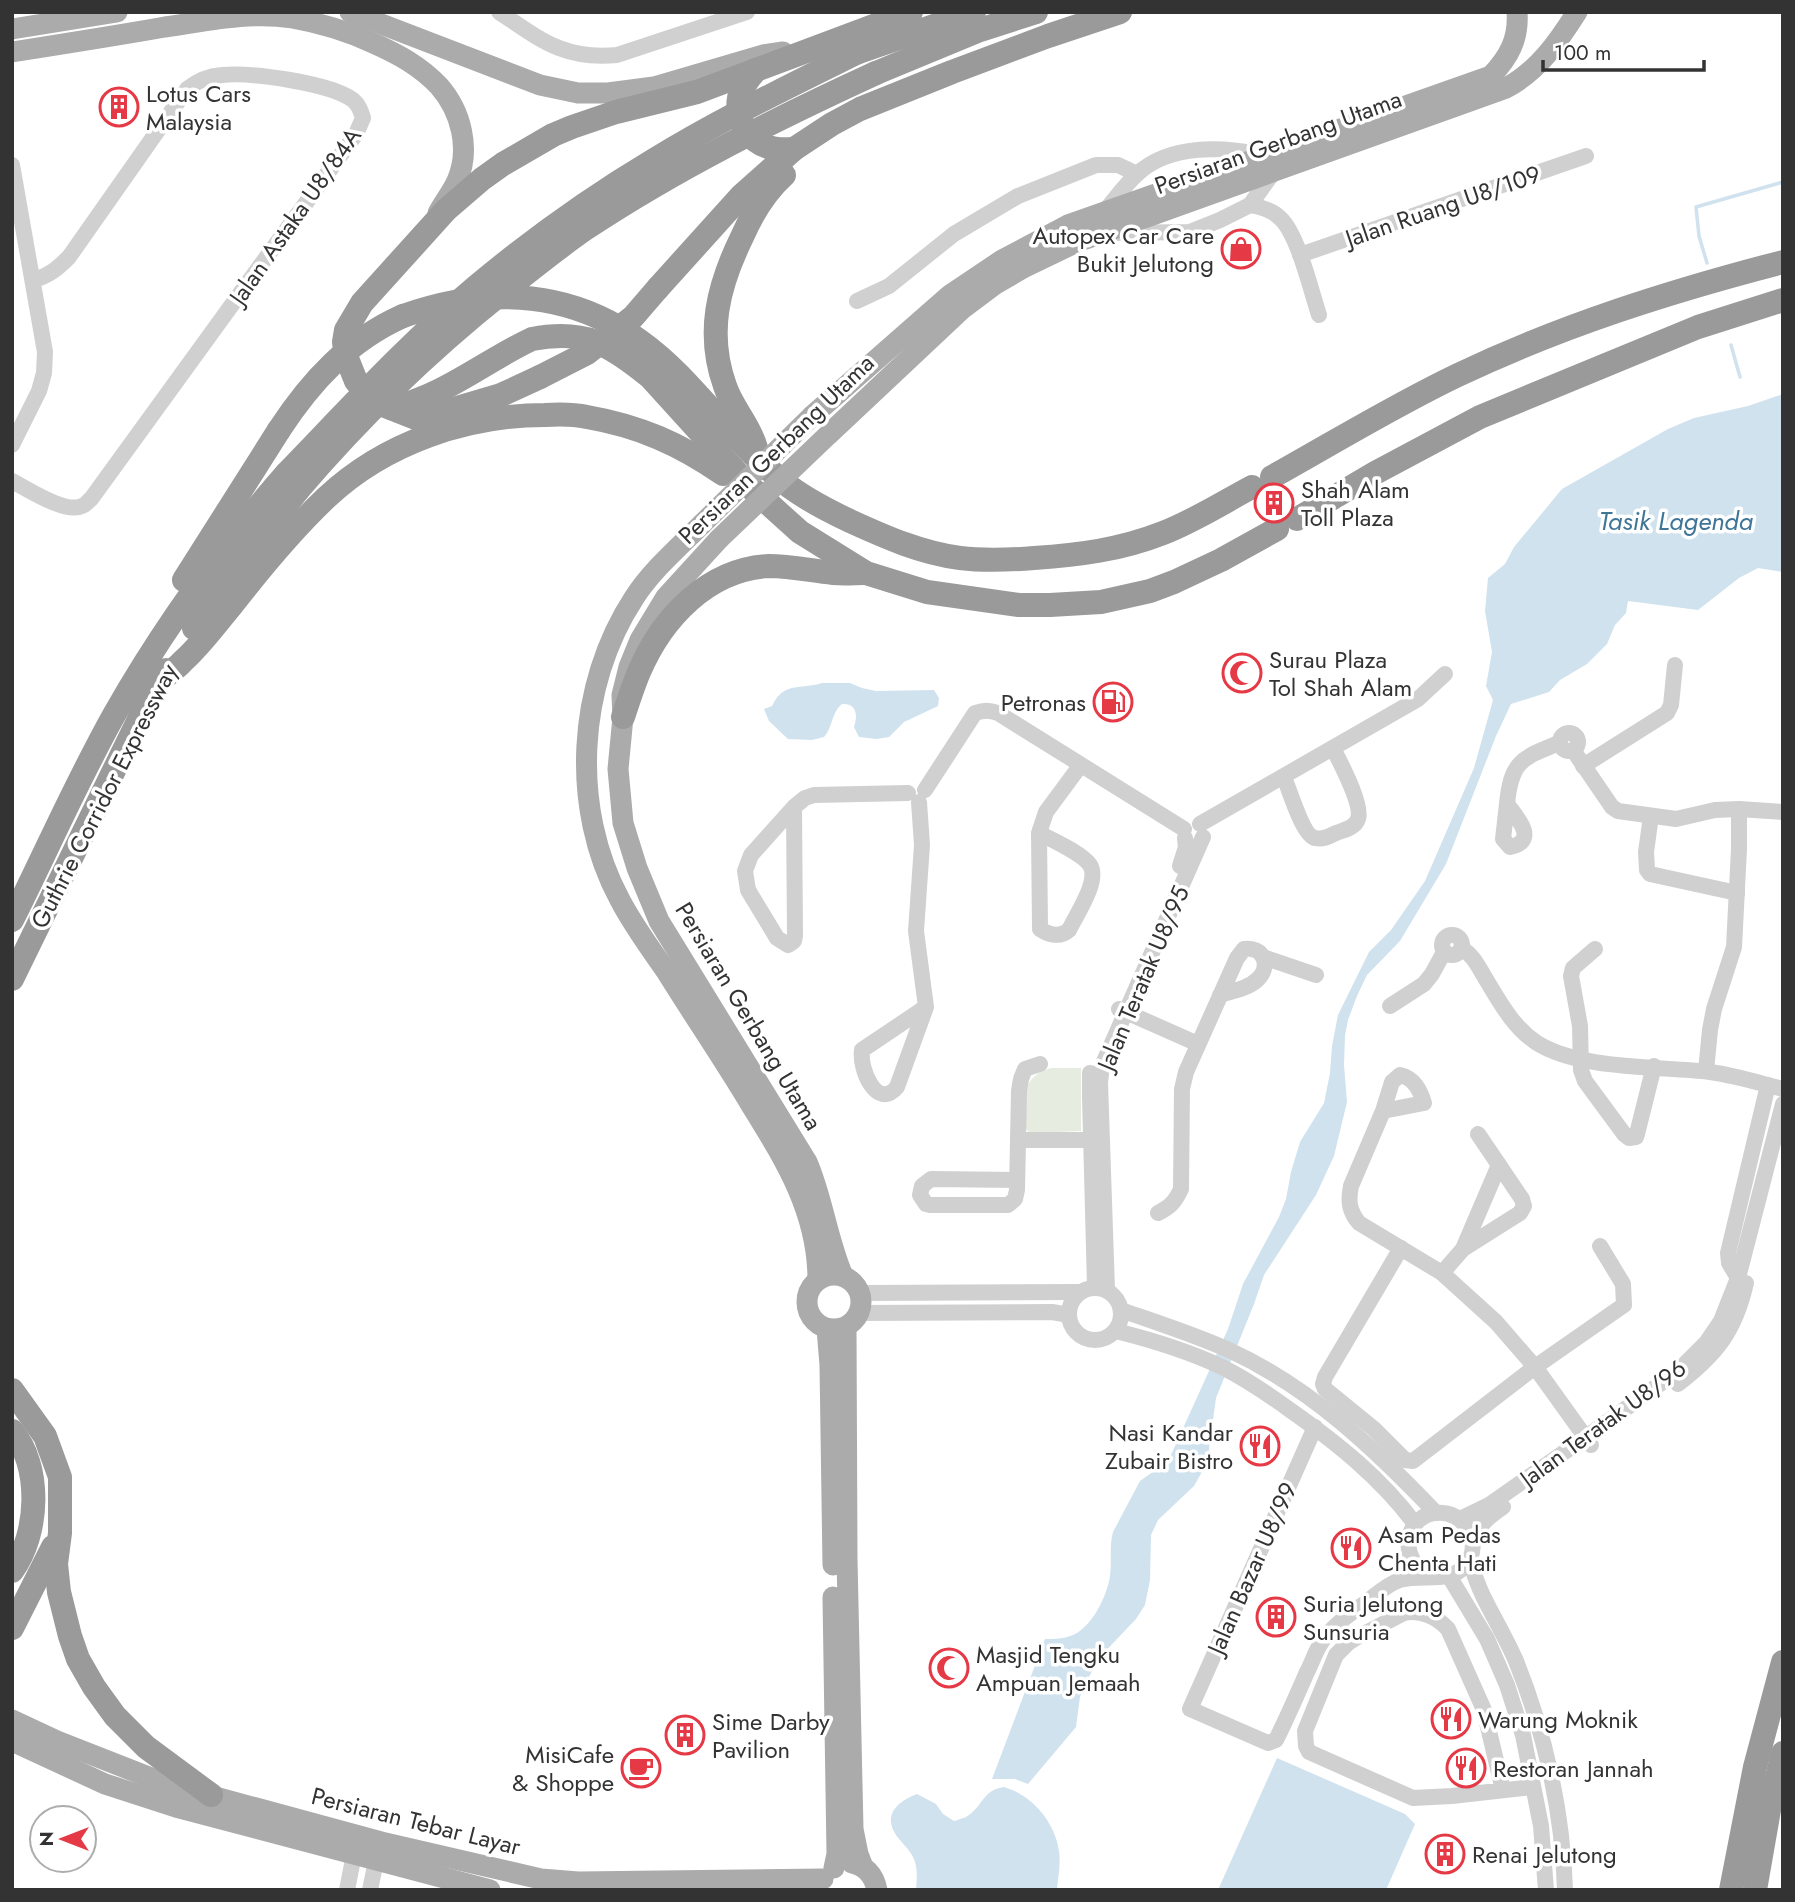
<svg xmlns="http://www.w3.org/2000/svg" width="1795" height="1902" font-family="Jost,sans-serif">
<rect width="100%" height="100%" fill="#fff"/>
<path fill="#e6ecdf" d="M1051,1068H1081V1131L1033,1133L1029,1132L1026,1129C1025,1100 1018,1078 1051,1068Z"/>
<g fill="#cfe2ee">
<path d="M1783,394V572L1758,568L1739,578L1698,610L1628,601L1626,613L1615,625L1607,644L1587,664L1560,680L1549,692L1511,704L1496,736L1446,864L1400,941L1367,975L1357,996L1348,1020L1345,1035L1344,1065L1347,1102L1334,1156L1316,1195L1264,1275L1254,1304L1216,1398L1207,1463L1194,1486L1158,1520L1151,1535L1150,1580L1145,1605L1136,1619L1097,1660L1080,1697L1076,1727L1028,1784L1015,1779H992L1045,1639C1055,1639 1064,1639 1073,1635C1092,1627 1107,1596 1110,1576C1112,1562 1109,1546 1113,1532L1140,1481L1164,1464L1170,1457L1228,1329L1243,1284L1279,1217L1286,1199L1291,1172L1300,1142L1324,1103L1330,1073L1332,1046L1338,1015L1369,952L1391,930L1425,881L1474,768L1493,700L1486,686L1492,652L1485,611L1488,578L1505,564L1514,547L1562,489L1668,429L1694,418L1748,406Z"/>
<path d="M822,683H850L862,688L876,691L934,690L939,698L938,706L904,722L889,737L876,739L859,737L854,727C858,716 857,703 842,704C831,713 833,727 824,737L812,740L788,739L769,721L764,709L772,706C784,681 800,690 822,683Z"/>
<polygon points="1277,1758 1405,1814 1415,1824 1386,1890 1218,1890"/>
<path d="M1004,1787C1032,1795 1055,1822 1059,1851C1061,1863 1058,1877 1057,1890H916C917,1879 918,1867 913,1857C909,1849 901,1842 896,1835C882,1814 899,1801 917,1794L936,1804L943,1814L954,1821C955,1821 966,1817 966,1817C983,1807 982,1790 1004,1787Z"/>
</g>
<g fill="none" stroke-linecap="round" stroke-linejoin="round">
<g stroke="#cfe2ee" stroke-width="3.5">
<polyline points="1707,263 1699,236 1696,207 1783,182"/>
<polyline points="1731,345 1740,377"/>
</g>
<g stroke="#d0d0d0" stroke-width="16">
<path d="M499,12C541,40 564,60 617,55L747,12"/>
<polyline points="12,165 45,352 44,373 39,391 12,445"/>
<path d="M1250,205C1261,207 1272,210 1280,218C1298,234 1311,291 1319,315"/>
<path d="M1105,211C1115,199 1125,185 1137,174C1171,143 1223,147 1264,155"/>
<polyline points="1112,233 1190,232 1220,220 1250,205 1275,170"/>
<polyline points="1300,255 1586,156"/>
<polyline points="857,301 889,286 954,234 1018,196 1096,165 1118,165 1137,174"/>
<path d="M12,481C28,489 65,514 82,506C86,505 88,501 91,499L356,134L363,118C361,111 359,105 353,100C330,83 251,72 222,75C209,76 197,81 187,89L69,257C58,268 49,276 33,280"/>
<circle cx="1569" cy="742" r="9"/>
<polyline points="1573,750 1612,807 1618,811 1676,819 1715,810 1739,809 1783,812"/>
<polyline points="1583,766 1667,713 1671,705 1675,665"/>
<path d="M1284,777C1289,789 1303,836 1315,838C1323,840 1330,836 1336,833C1344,830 1355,828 1358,819C1363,805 1340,762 1333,748"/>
<path d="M925,790L975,713C984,710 989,710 998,713L1184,829"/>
<path d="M919,802L922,845L916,931L926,1007L897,1087C877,1111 859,1069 862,1050L926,1007"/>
<path d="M1507,804C1517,817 1539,841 1510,847L1503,839Z"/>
<path d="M1507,804C1511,761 1522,758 1559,743"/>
<polyline points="794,807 795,936 794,941 788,945 777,938 748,890 745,871 751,855 794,807 805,798 814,795 908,793"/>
<polyline points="1651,816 1646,852 1647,870 1650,874 1737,893"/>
<polyline points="1200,824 1418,699 1445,674"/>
<path d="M1039,833C1052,840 1082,853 1090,865C1100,881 1076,915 1069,930C1060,938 1049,935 1040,929L1039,833L1046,812L1080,766"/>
<polyline points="1180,866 1186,847 1185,838"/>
<circle cx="1452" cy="945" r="10"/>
<path d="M1461,948C1474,955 1480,970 1487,981C1501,1004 1514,1028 1537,1043C1580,1070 1659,1066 1710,1072C1734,1075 1759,1083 1783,1089"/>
<polyline points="1595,949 1573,968 1571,976 1580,1026 1581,1070 1585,1081 1624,1134 1629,1138 1636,1137 1637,1134 1654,1066"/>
<polyline points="1263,957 1316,975"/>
<polyline points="1390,1006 1424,984 1432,974 1444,952"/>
<polyline points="1119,1009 1198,1044"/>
<polyline points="1706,1071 1710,1030 1714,1009 1734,947 1739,849 1739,809"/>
<polyline points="1090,1073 1090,1096 1095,1287"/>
<path d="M1383,1111L1424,1103C1420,1090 1414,1078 1400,1075L1392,1082L1383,1111L1351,1186C1348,1201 1349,1211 1359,1223L1442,1273L1496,1322L1535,1367L1591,1445"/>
<polyline points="1478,1134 1499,1165"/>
<polyline points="1018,1140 1091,1140"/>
<polyline points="1017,1180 931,1179 922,1186 920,1195 926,1204 930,1205 1008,1205 1015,1199 1017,1190 1019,1091 1021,1079 1025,1069 1040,1064"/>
<path d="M1158,1213C1170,1207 1175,1202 1181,1189L1182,1089L1186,1072L1237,958L1244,949C1264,946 1271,966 1258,979C1248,989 1232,991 1220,995"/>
<polyline points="1401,1248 1325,1377 1323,1384 1325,1389 1374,1429 1405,1460 1413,1461 1535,1367 1624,1305 1623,1284 1600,1246"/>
<polyline points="1442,1273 1463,1249 1499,1165 1522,1199 1524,1206 1520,1213 1463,1249"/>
<polyline points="1738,1278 1729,1263 1728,1253 1768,1085"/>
<circle cx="1095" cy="1314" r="26"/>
<polyline points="1107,1290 1100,1082 1102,1066 1203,837"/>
<polyline points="860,1293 1080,1292"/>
<path d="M1121,1310C1158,1323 1196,1335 1231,1351C1311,1388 1376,1450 1436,1513"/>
<polyline points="859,1313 1052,1312 1069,1315"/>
<path d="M1116,1331C1152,1340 1188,1351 1222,1367C1246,1379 1268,1394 1290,1410C1337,1443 1381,1478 1415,1524"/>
<path d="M1678,1384C1717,1354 1735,1331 1746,1283"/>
<path d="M1315,1427L1190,1709L1268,1743L1276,1740C1287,1718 1297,1695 1307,1672C1312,1663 1315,1652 1321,1643C1332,1625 1352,1613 1369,1600C1378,1593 1388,1584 1400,1580C1422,1573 1449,1585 1466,1565C1482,1544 1467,1515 1443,1513C1403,1509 1393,1568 1439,1577"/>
<polyline points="1460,1519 1489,1505 1586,1437 1678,1371 1706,1343 1721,1321 1738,1278 1783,1104"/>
<path d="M1472,1538C1480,1524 1490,1516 1503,1507"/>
<path d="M1469,1560C1474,1573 1478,1587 1485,1600C1495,1620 1507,1640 1516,1661C1545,1733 1563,1813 1565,1890"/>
<polyline points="1449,1576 1487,1639 1507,1685 1523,1735 1541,1826 1546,1890"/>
<path d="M1503,1790L1484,1710L1448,1629C1437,1617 1420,1609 1404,1613L1356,1638L1348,1643L1336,1655L1305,1731L1306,1746L1309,1752L1413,1798L1452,1796L1533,1787"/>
<polyline points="347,1890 356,1844"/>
<polyline points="370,1890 378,1851"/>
</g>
<g stroke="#ababab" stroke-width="21">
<polyline points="350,12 540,85 578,93 608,93 654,87 763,55 783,52"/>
<polyline points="12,29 117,12"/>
<path d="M12,52C63,44 114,36 165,27C207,21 250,11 292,18C321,23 347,31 373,43C398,54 420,66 439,86C461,111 471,149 457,181C452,192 444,202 438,213"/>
<path d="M812,416L950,295L1002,260L1068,225L1491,76C1509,57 1519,39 1517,12"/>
<path d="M829,434L962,309L994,285L1025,267L1077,242L1506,88C1538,71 1558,42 1577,12"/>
<path d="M702,524C679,547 652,570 634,598C577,685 570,808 620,900C633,925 650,948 666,971C694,1016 724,1060 751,1105C785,1160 818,1212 818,1280"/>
<path d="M719,539L666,597L640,640L629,667L622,695L623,717L618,769L623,823L637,868L659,921L807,1162C823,1199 827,1239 843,1276"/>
<circle cx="834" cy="1302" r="27"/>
<polyline points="846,1327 847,1559 853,1829 858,1854 863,1867"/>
<polyline points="827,1329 830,1365 833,1565"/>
<polyline points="833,1597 837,1854 834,1868"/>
<polyline points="12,1720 57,1741 164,1783 381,1842 541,1879 578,1882 823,1879"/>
<polyline points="12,1741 105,1784 176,1807 490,1890"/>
<path d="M852,1863C866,1866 874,1875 877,1890"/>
</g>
<g stroke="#9a9a9a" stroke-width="24">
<polyline points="856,53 974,12"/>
<path d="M756,70C749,78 741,87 739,98C735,121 750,143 772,148C779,150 787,149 794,149"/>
<polyline points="876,73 980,30 1036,12"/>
<polyline points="658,288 741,196 794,149 832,124 860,109 952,72 1048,36 1120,12"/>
<path d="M403,316C508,279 601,295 679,375C716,413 748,455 790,487C809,501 829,511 850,521C885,537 921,553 960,558C984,561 1009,560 1034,558C1078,555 1120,550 1163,533C1194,521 1222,503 1252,487"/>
<polyline points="540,377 501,395 440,413 416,418 383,405 368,395 356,381 346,356 344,342 346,330 362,303 446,210 482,179 503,164 553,135 572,127 616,112 697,92 911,12"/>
<path d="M391,408C443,397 485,361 532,339C585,329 610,344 650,377L749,486L800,532L866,573L927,592L1019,605H1050L1101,602L1150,591L1174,582L1221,560L1277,529"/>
<path d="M756,448C750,425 732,408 725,386C706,333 718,286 742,237C752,214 765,192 784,175"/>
<path d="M1272,477C1333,443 1395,405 1458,375C1563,325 1671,291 1783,262"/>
<polyline points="1297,519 1375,473 1480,417 1698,327 1783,300"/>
<polyline points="184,580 279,430"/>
<polyline points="194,628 225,583 298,490"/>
<path d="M159,681C167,675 176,669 183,661C201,645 216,624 232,605C260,569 293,529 327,497C385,443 466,415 545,415C559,414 573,414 587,417C639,426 680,444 723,474"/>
<path d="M623,717C628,702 633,686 639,672C662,618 708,569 769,566C791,566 812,571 833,573C844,574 855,573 865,573"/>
<path d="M12,920C46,852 77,781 114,715C163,629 222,547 287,473"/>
<polyline points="12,979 144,709 166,670"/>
<polyline points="12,1390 45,1436 60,1477 60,1533 56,1564 59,1592 70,1636 78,1659 94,1687 115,1716 146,1747 211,1795"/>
<path d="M12,1431C42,1467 39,1534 12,1571"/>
<polyline points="12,1628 53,1547"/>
<polyline points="1731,1890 1755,1767 1783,1662"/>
<polyline points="1755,1890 1769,1810 1783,1753"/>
</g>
<g stroke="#ababab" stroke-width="21">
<polyline points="702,524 812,416"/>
<polyline points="719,539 829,434"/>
</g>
<g stroke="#9a9a9a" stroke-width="24">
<polyline points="540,377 587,353 633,317 658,288"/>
<path d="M279,430C311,381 349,340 403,316"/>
<path d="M287,473C349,409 409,343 477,286C532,240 592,197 654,160C719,120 788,87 856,53"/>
<path d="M298,490C361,416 433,347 509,287C534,267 559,247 585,229C677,168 776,119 876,73"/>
</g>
</g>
<defs>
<symbol id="building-ring" viewBox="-11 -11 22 22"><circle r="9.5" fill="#fff" stroke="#e63946" stroke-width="1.5"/><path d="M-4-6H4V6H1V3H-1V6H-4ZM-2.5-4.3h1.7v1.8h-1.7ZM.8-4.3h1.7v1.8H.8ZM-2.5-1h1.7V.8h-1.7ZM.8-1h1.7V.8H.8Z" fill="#e63946"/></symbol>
<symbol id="shop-ring" viewBox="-11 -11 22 22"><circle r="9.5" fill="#fff" stroke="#e63946" stroke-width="1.5"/><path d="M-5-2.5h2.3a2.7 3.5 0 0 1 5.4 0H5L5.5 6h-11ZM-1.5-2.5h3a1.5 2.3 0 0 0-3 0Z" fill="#e63946"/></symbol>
<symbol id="mosque-ring" viewBox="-11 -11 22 22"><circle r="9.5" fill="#fff" stroke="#e63946" stroke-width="1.5"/><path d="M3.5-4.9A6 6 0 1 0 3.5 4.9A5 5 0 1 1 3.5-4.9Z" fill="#e63946"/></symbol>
<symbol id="fuel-ring" viewBox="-11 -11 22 22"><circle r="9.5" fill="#fff" stroke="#e63946" stroke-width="1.5"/><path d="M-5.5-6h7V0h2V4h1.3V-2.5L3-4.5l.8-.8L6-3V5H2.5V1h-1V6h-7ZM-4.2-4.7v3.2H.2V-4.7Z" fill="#e63946"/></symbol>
<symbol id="restaurant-ring" viewBox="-11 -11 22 22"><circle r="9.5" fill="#fff" stroke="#e63946" stroke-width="1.5"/><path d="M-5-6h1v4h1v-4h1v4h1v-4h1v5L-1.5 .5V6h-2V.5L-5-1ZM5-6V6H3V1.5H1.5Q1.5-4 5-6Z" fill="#e63946"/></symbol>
<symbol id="cafe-ring" viewBox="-11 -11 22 22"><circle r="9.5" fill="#fff" stroke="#e63946" stroke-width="1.5"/><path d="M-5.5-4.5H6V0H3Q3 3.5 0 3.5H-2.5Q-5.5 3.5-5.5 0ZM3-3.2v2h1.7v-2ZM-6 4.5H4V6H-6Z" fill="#e63946"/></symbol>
</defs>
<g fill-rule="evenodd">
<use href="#building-ring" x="97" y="85" width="44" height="44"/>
<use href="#shop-ring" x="1219" y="227" width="44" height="44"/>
<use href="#building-ring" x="1252" y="481" width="44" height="44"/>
<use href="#mosque-ring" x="1220" y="651" width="44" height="44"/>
<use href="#fuel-ring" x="1091" y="680" width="44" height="44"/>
<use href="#restaurant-ring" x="1238" y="1424" width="44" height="44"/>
<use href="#restaurant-ring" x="1329" y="1526" width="44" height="44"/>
<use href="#building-ring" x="1254" y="1595" width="44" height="44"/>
<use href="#mosque-ring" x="927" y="1646" width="44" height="44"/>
<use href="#restaurant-ring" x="1429" y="1697" width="44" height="44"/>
<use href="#building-ring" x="663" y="1713" width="44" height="44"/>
<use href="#cafe-ring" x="619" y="1746" width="44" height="44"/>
<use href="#restaurant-ring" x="1444" y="1746" width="44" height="44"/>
<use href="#building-ring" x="1423" y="1832" width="44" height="44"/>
</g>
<g text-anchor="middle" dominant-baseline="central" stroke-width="7" stroke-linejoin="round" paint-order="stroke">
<g font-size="24" fill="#333" stroke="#fff" text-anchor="start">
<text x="146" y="93">Lotus Cars<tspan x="146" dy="28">Malaysia</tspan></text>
<text x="1214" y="235" text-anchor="end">Autopex Car Care<tspan x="1214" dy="28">Bukit Jelutong</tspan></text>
<text x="1301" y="489">Shah Alam<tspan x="1301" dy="28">Toll Plaza</tspan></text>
<text x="1269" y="659">Surau Plaza<tspan x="1269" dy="28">Tol Shah Alam</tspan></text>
<text x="1086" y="702" text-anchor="end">Petronas</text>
<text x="1233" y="1432" text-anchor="end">Nasi Kandar<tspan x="1233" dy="28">Zubair Bistro</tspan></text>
<text x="1378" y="1534">Asam Pedas<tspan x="1378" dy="28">Chenta Hati</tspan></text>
<text x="1303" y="1603">Suria Jelutong<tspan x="1303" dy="28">Sunsuria</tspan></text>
<text x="976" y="1654">Masjid Tengku<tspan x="976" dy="28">Ampuan Jemaah</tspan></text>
<text x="1478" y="1719">Warung Moknik</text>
<text x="712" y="1721">Sime Darby<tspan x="712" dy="28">Pavilion</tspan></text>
<text x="614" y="1754" text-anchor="end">MisiCafe<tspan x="614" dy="28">&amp; Shoppe</tspan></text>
<text x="1493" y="1768">Restoran Jannah</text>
<text x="1472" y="1854">Renai Jelutong</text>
</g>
<g font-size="24" fill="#333" stroke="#fff">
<text transform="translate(1278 142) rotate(-20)">Persiaran Gerbang Utama</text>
<text transform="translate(1443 206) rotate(-19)">Jalan Ruang U8/109</text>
<text transform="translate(295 216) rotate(-55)">Jalan Astaka U8/84A</text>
<text transform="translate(776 449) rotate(-44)">Persiaran Gerbang Utama</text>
<text transform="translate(104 796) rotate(-63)">Guthrie Corridor Expressway</text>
<text transform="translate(1143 978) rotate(-67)">Jalan Teratak U8/95</text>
<text transform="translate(749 1016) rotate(59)">Persiaran Gerbang Utama</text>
<text transform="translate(1603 1423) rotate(-36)">Jalan Teratak U8/96</text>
<text transform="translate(1252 1568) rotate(-66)">Jalan Bazar U8/99</text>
<text transform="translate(416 1821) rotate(14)">Persiaran Tebar Layar</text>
</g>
<g font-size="26" font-style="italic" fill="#3f7597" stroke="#fff">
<text x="1676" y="521">Tasik Lagenda</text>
</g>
</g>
<rect width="1795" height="1902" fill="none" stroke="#333333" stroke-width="28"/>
<g transform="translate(63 1839) rotate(270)"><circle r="33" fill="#ffffff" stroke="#adadad" stroke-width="2"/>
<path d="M0-5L12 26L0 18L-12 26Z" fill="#e63946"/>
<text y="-10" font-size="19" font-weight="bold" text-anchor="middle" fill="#333333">N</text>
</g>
<path d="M1543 60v10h161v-10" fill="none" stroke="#333333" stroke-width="3.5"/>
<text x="1554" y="60" font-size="21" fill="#333333" stroke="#ffffff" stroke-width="5" paint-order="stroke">100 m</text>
</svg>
